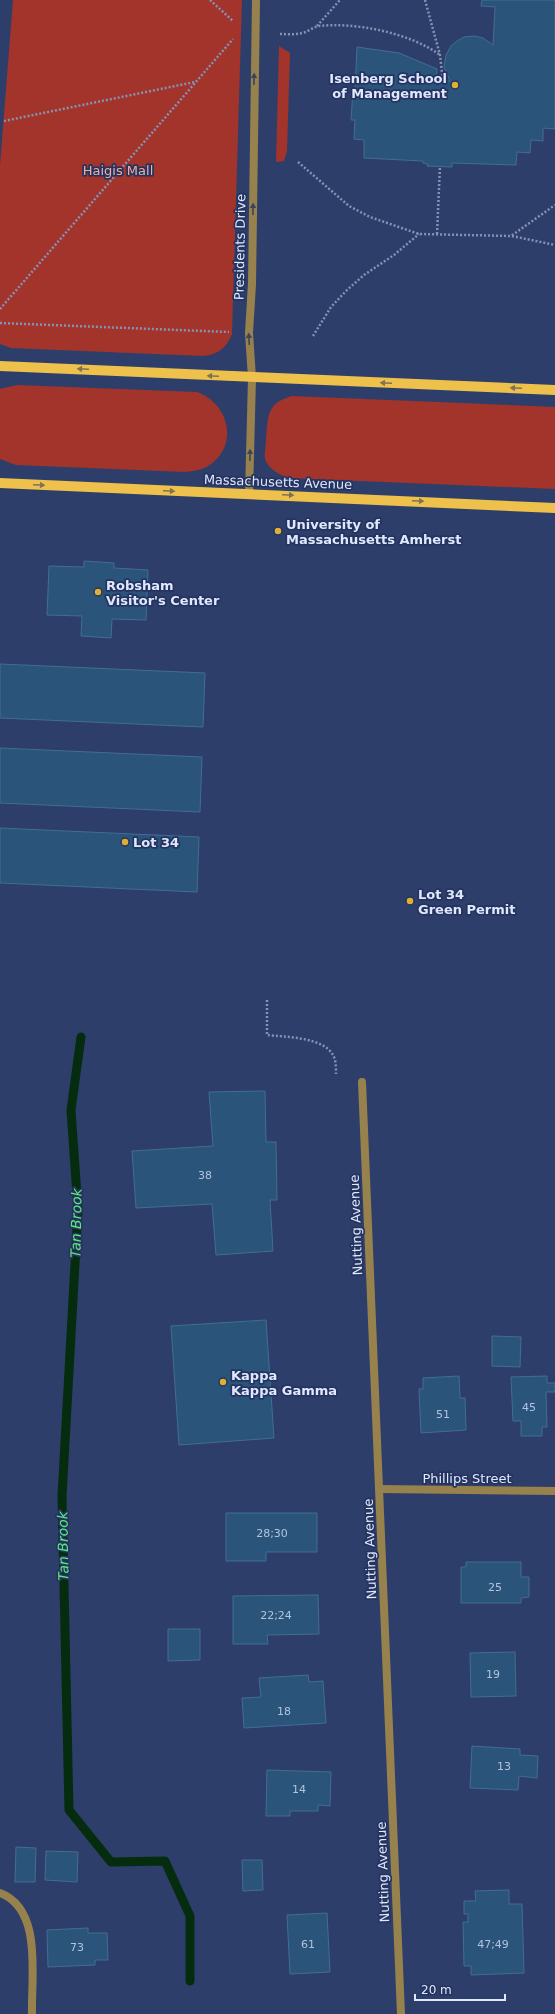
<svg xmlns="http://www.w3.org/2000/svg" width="555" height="2014" font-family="'DejaVu Sans',sans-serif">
<rect width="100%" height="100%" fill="#2e3e6a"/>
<g fill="#a2342b">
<path d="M13,0H242L232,334C226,349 217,355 202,356L11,348L0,344V165Z"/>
<polygon points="279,46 290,53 287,151 284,161 276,162"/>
<path d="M17,385L197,392C228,403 239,443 211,464C203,470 194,471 185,472L16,465L0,459V389Z"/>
<path d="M292,396L555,407V489L289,478C280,475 268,469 265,459C264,454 266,445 266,440C268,417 266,403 292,396Z"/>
</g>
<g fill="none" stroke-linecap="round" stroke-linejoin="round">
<polyline stroke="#062c0f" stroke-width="9" points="81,1037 71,1110 78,1210 62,1496 69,1810 111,1862 165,1861 190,1916 190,1981"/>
</g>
<g fill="#2a547a" stroke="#426d95">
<polygon points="482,0 555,0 555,129 543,128 543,141 531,140 530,153 517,152 516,165 452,163 452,167 427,166 428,164 423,163 423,161 364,158 364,140 354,139 355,120 351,120 353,89 355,89 357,47 399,53 437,69 436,80 450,81 444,67 446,55 451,46 457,41 464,37 474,36 483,38 493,45 495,7 481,6"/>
<polygon points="84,561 114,563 114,568 148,570 146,620 112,619 111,638 81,636 82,616 47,615 49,566 84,567"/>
<polygon points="0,664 205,673 203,727 0,718"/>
<polygon points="0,748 202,757 200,812 0,803"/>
<polygon points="0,828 199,837 197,892 0,883"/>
<polygon points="265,1091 266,1142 276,1142 277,1200 270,1200 273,1251 216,1255 212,1204 136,1208 132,1151 213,1146 209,1092"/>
<polygon points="266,1320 274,1438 179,1445 171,1326"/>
<polygon points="492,1336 521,1337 520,1367 492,1366"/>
<polygon points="459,1376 460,1398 465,1398 466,1430 421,1433 419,1389 423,1389 423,1378"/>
<polygon points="547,1376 547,1383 555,1383 555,1392 546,1392 547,1427 542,1427 542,1436 521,1436 521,1421 513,1421 511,1377"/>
<polygon points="226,1513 317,1513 317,1552 266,1552 266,1561 226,1561"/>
<polygon points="466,1562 521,1562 521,1577 529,1577 529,1597 521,1598 521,1603 461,1603 461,1567 466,1567"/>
<polygon points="318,1595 319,1634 267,1635 268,1644 233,1644 233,1596"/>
<polygon points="168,1629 200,1629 200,1660 168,1661"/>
<polygon points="515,1652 516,1696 471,1697 470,1653"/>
<polygon points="308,1675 309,1682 323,1681 326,1723 244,1728 242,1698 261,1697 259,1678"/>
<polygon points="472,1746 520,1749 520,1755 538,1756 537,1778 519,1776 518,1790 470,1788"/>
<polygon points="267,1770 331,1772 330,1806 318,1805 318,1811 290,1811 290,1816 266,1816"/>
<polygon points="16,1847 36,1848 35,1882 15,1882"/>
<polygon points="46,1851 78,1852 77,1882 45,1880"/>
<polygon points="242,1860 262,1860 263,1890 243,1891"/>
<polygon points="509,1890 509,1904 522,1904 524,1973 471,1975 471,1966 464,1966 463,1922 468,1922 468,1914 464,1914 464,1901 476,1901 475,1891"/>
<polygon points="327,1913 330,1972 290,1974 287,1915"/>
<polygon points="88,1928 88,1933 107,1933 108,1960 95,1960 95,1965 48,1967 47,1930"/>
</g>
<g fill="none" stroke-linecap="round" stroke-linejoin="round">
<g stroke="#8692b3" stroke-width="2.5" stroke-dasharray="2 2" stroke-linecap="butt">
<polyline points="210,0 233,21"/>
<polyline points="425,0 440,55 443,81"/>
<polyline points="317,26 340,0"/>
<path d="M280,34C287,34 295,35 302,33C308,32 313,27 319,26C356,22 410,33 440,55"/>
<polyline points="4,121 195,82"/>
<polyline points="298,162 349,206 370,217 419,234 511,236 555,205"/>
<polyline points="437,234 440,166"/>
<polyline points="512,236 555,245"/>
<polyline points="0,309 233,39"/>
<polyline points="0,323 229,332"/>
<polyline points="313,336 331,307 347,290 364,275 394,255 419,234"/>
<path d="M267,1000V1035C285,1037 323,1037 333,1055C336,1060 336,1068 336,1074"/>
</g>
<path stroke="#97824e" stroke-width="8" d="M0,1893C43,1909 31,1977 32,2014"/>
<g stroke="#97824e" stroke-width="8">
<polyline points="249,494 252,378 249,333 252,284 256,0"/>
<polyline points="362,1082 401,2014"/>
<polyline points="379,1489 555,1491"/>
</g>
<g stroke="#edc14b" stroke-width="10">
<polyline points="0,366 555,390"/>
<polyline points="0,483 555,508"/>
</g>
</g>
<defs><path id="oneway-solid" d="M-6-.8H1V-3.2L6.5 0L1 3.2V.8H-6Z"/></defs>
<g fill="#3c435c">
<use href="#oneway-solid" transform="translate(254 79) rotate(-89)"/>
<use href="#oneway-solid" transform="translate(253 209) rotate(-89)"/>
<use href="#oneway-solid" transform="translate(249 339) rotate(-93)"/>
<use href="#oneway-solid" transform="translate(250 455) rotate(-89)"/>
</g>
<g fill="#7f7356">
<use href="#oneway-solid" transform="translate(83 369) rotate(-177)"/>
<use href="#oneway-solid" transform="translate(213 376) rotate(-177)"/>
<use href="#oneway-solid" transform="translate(386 383) rotate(-178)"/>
<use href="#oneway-solid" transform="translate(516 388) rotate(-178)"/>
<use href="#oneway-solid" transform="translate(39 485) rotate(3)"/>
<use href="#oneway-solid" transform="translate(169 491) rotate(3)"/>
<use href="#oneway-solid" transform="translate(288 495) rotate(2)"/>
<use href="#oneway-solid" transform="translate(418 501) rotate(3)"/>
</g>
<g fill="#deb133" stroke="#25335f" stroke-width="1.5">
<circle cx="455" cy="85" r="4"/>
<circle cx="278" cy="531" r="4"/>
<circle cx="98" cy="592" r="4"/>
<circle cx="125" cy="842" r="4"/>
<circle cx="410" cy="901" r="4"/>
<circle cx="223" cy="1382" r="4"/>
</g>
<g text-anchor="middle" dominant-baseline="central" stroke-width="3.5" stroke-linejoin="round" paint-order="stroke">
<g font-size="11" fill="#b2c3dd">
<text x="205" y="1175">38</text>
<text x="529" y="1407">45</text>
<text x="443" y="1414">51</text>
<text x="272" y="1533">28;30</text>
<text x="495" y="1587">25</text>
<text x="276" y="1615">22;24</text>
<text x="493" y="1674">19</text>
<text x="284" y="1711">18</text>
<text x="504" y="1766">13</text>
<text x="299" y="1789">14</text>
<text x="308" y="1944">61</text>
<text x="493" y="1944">47;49</text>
<text x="77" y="1947">73</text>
</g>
<g font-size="13" font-weight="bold" fill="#dfe8fe" stroke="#25335f" text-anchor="start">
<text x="447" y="78" text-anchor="end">Isenberg School<tspan x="447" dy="15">of Management</tspan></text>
<text x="286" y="524">University of<tspan x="286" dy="15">Massachusetts Amherst</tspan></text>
<text x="106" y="585">Robsham<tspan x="106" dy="15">Visitor's Center</tspan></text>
<text x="133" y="842">Lot 34</text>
<text x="418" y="894">Lot 34<tspan x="418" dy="15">Green Permit</tspan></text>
<text x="231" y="1375">Kappa<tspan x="231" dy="15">Kappa Gamma</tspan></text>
</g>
<g font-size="13" fill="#efaea4" stroke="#25335f">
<text x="118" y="170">Haigis Mall</text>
</g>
<g font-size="13" fill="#dfe8fe" stroke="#25335f">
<text transform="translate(240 247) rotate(-89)">Presidents Drive</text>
<text transform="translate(278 482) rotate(2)">Massachusetts Avenue</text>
<text transform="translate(356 1225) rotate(-92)">Nutting Avenue</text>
<text x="467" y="1478">Phillips Street</text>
<text transform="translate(370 1549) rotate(-92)">Nutting Avenue</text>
<text transform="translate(383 1872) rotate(-92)">Nutting Avenue</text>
</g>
<g font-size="14" font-style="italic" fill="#5aea7b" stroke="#25335f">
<text transform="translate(76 1223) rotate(-89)">Tan Brook</text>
<text transform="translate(63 1546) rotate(-91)">Tan Brook</text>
</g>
</g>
<path d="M415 1994v6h90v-6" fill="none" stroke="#dfe8fe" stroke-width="2"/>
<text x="421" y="1994" font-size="12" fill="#dfe8fe" stroke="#25335f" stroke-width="3" paint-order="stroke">20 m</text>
</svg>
